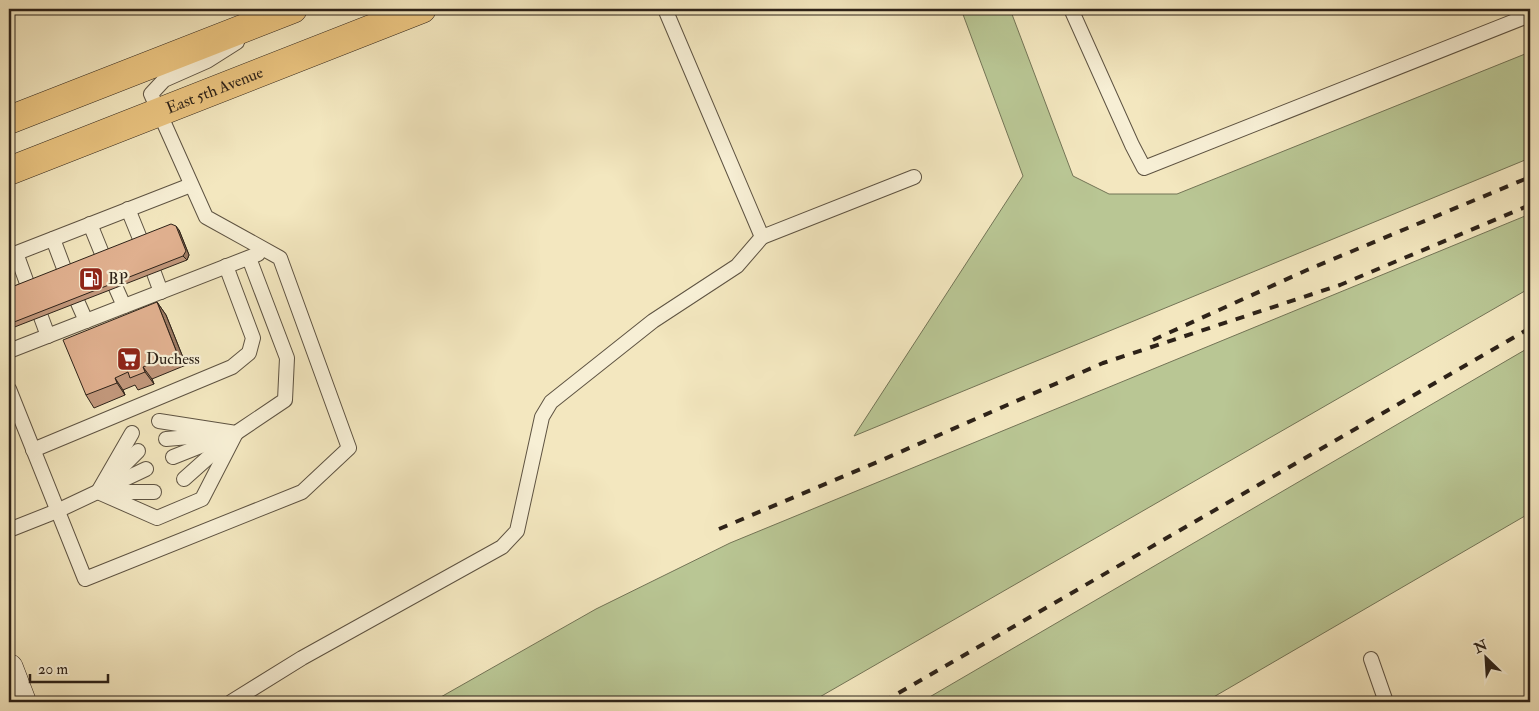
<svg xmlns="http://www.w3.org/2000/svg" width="1539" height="711" font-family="'IM FELL Double Pica',serif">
<rect width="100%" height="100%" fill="#f3e7bf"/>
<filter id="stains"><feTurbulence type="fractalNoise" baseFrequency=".004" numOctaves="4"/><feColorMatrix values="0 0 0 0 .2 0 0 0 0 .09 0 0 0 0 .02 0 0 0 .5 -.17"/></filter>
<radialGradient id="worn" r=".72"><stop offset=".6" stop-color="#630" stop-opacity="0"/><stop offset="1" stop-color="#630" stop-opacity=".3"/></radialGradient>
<g fill="#b9c694" stroke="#737456">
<polygon points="961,9 1010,9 1073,176 1109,194 1177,194 1530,52 1530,158 854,436 1023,176"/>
<polygon points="1530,214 1530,288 811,702 432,702 596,609 730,543"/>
<polygon points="1530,347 1530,513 1205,702 921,702"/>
</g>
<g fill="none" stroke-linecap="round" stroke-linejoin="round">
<defs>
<g id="service">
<polyline points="665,9 762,237 914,177"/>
<polyline points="1071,9 1132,145 1144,168 1530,15"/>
<polyline points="128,209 141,241"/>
<polyline points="90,224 103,256"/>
<polyline points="53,239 65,271"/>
<polyline points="16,253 28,286"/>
<polyline points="9,256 191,185"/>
<polyline points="154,273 161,292"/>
<polyline points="116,288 124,306"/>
<polyline points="78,303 86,321"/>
<polyline points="41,317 48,336"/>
<polyline points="9,351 258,254"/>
<polyline points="9,389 85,579 302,492 349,448 280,258 206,217 151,94 164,80 207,61 237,42"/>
<polyline points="159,421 236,433 285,400 287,358 249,258"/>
<polyline points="166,439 213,435"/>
<polyline points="33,450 232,367 249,353 253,338 226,266"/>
<polyline points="173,457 221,438"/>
<polyline points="112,477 138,451"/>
<polyline points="184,479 230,438"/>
<polyline points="98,492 157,518 202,499 236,433"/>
<polyline points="98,492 132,433"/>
<polyline points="104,492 154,492"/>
<polyline points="9,530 57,511 146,469"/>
<polyline points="1371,659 1386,702"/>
<polyline points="231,702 302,658 502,547 517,531 542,417 551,402 653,321 737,266 762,237"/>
</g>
<polyline id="secondary" points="9,668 22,702"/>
<g id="primary">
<polyline points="9,120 293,9"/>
<path id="s1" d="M9,171L422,9"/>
</g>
</defs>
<use href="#service" stroke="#5e5342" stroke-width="16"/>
<use href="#secondary" stroke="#2d2218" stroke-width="29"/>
<use href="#primary" stroke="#2d2218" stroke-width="29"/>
<use href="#service" stroke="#f7efd5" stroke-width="14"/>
<use href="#secondary" stroke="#f7efd5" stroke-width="28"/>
<use href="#primary" stroke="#eac480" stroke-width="28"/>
<g stroke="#2d2218" stroke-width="4" stroke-dasharray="9 9" stroke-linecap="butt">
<polyline points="1153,340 1307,270 1530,177"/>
<polyline points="719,529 882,460 1103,363 1340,285 1530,205"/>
<polyline points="883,702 1530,328"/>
</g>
</g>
<g fill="#c1977b" stroke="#2d2218">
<polygon points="179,230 189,255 187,260 12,328 9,328 9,288"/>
<polygon points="157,302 166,315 186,365 152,379 154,384 138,390 135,385 123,390 125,395 94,408 86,395"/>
</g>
<g fill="#9d7b64" stroke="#2d2218">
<polygon points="176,226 179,230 189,255 187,260 183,256"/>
<polygon points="157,302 166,315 186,365 177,353"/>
<polygon points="143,367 152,379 154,384 145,372"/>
<polygon points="115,378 123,390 125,395 117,383"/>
</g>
<g fill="#e0b08f" stroke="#2d2218">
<polygon points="171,224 176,226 186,251 183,256 9,324 9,288"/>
<polygon points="157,302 177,353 143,367 145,372 130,378 128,372 115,378 117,383 86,395 63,340"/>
</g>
<defs>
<symbol id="fuel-square" viewBox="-11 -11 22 22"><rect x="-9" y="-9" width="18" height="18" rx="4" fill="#8f2418" stroke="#f7efd5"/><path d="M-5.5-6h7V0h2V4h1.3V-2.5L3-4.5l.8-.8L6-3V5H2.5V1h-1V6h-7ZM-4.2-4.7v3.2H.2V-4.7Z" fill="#fff"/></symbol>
<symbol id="supermarket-square" viewBox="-11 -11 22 22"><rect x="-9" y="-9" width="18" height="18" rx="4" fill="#8f2418" stroke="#f7efd5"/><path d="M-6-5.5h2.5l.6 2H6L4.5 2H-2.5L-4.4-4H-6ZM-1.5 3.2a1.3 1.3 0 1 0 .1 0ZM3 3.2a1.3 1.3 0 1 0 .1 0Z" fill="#fff"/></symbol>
</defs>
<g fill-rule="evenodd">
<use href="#fuel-square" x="77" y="265" width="28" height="28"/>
<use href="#supermarket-square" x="115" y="345" width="28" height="28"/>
</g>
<g text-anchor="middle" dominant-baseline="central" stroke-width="4.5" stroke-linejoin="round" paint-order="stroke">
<g font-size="16" fill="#2d2218" stroke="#f7efd5">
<text stroke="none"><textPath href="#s1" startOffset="221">East 5th Avenue</textPath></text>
</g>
<g font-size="16" fill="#2d2218" stroke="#f7efd5" text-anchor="start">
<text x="108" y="279">BP</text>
<text x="146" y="359">Duchess</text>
</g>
</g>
<rect width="1539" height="711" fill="none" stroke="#f3e7bf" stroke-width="30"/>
<rect x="10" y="10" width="1519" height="691" fill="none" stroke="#2d2218" stroke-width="2.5"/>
<rect x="15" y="15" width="1509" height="681" fill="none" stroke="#2d2218"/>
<g transform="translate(1486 658) rotate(335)" stroke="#f7efd5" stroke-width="4" paint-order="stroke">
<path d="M0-4L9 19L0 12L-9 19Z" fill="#2d2218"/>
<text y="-8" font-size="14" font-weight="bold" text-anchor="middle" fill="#2d2218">N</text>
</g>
<path d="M30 674v8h78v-8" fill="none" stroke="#2d2218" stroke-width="2.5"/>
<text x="38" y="674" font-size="15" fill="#2d2218" stroke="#f7efd5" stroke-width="4" paint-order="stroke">20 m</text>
<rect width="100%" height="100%" filter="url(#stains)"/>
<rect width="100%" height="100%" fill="url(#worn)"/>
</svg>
